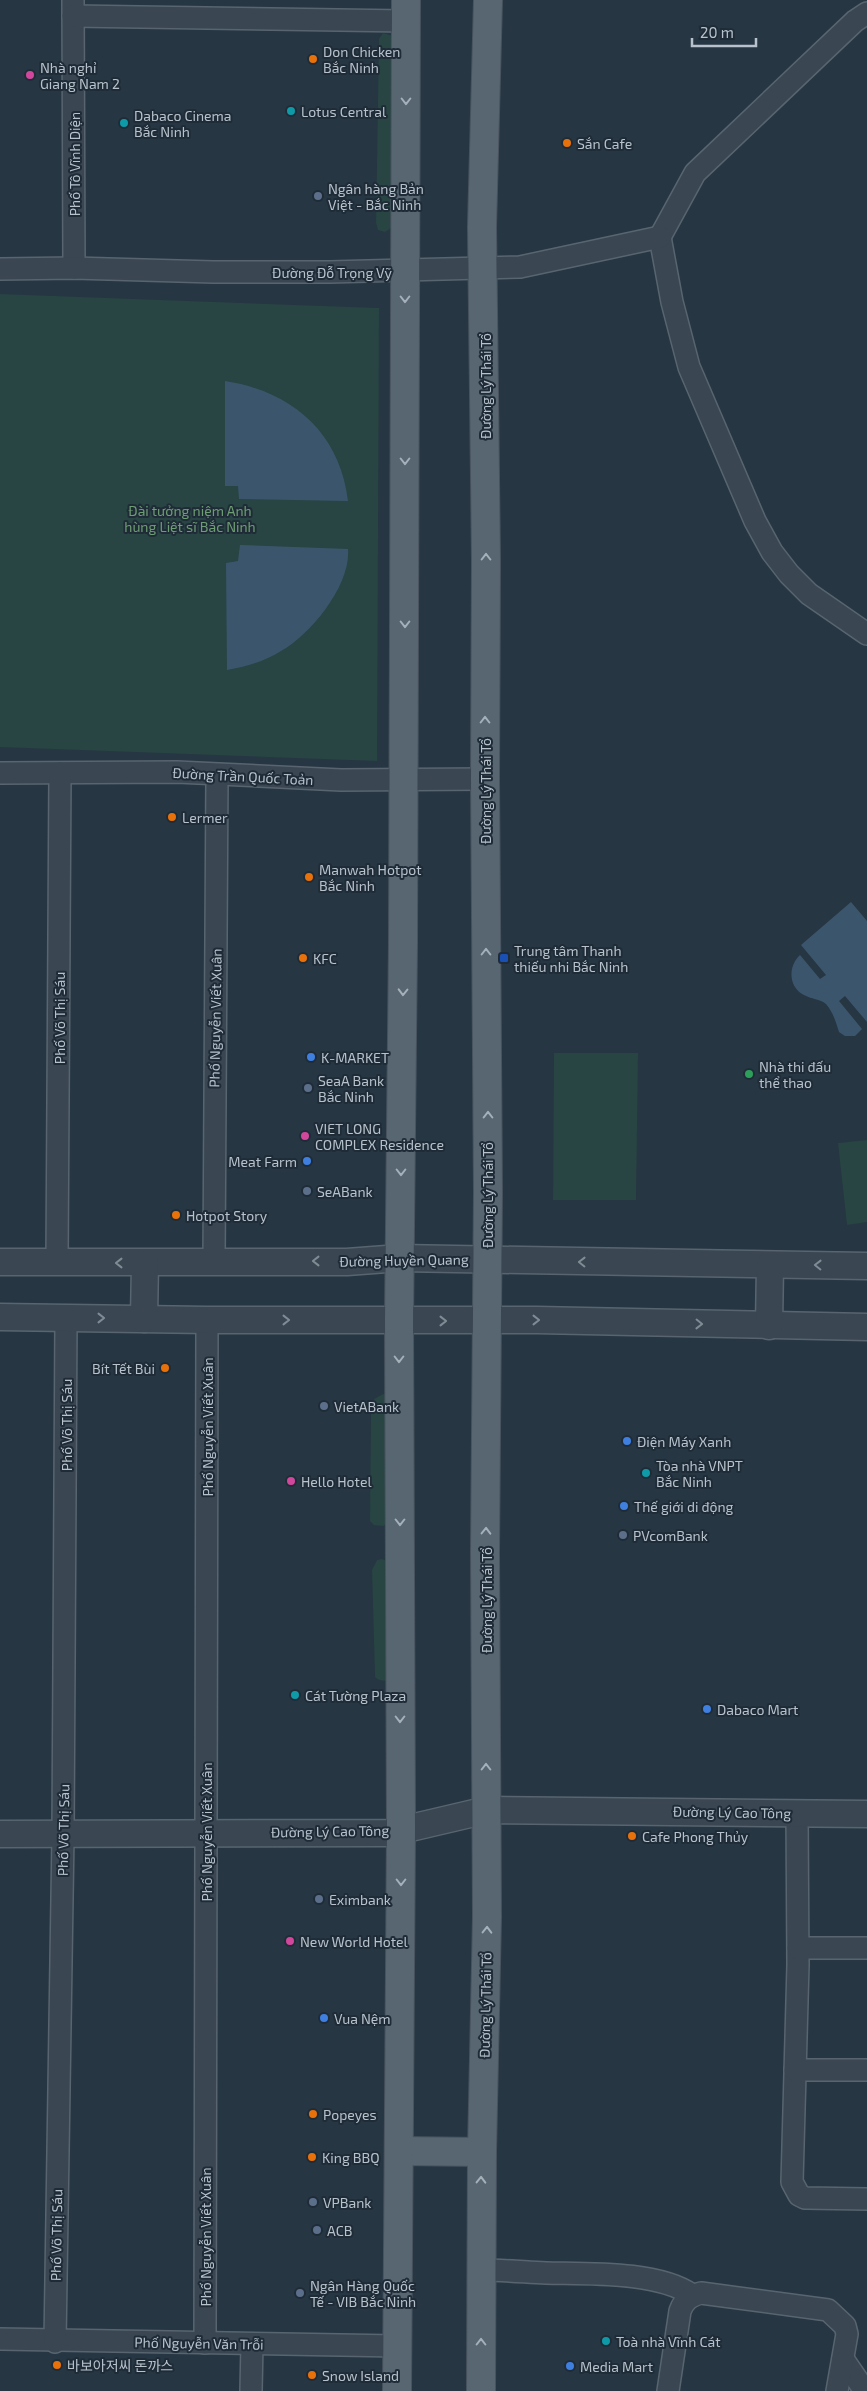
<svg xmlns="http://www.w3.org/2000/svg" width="867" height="2391" font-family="'Exo 2','Noto Sans KR',sans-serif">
<rect width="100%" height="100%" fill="#263643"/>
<g fill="#284443">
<polygon points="383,33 393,36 392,224 391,228 385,232 378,230 376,223 379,39"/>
<polygon points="0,294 379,308 377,761 0,747"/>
<polygon points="554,1053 638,1053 636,1200 553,1200"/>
<polygon points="867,1140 867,1222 847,1225 838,1143"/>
<polygon points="383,1394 387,1395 388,1522 383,1526 374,1525 370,1521 371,1413 374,1399"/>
<path d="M382,1559L389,1562L388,1680C384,1682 378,1680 375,1677L372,1570L377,1560Z"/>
</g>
<g fill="#3b566c">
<path d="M225,381C291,391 340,432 348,501L239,499L238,486H225Z"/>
<path d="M240,545L348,549C351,585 311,634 281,651C265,661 246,667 227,670L226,563L238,561Z"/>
<path d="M851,902L867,921V1022L845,996L839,1001L862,1029L855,1036H845L839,1032C836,1022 833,1012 826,1004C820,999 811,999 804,995C788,987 788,966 800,955L820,979L826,975L801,945Z"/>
</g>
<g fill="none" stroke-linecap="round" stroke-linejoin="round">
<defs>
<g id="minor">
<polyline points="73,0 74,268"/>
<polyline points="73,16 406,21"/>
<polyline points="660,237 672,302 689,367 755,521 772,552 789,574 809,594 867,634"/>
<polyline points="660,237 695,173 855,21 867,13"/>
<polyline points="0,269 74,268 213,272 330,272 520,267 660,237"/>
<polyline points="0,773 177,772 341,780 485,779"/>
<polyline points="214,1261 217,775"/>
<polyline points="57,1263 60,773"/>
<polyline points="797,1813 798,1965 792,2182 799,2195 805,2198 867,2199"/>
<polyline points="798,1948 867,1948"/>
<polyline points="795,2070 867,2070"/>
<path d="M480,2270C502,2270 524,2272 546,2273C587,2274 658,2271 692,2295"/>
<polyline points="0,2339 398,2346"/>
<polyline points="55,2342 63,1835 66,1318"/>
<polyline points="205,2343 207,1320"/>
<polyline points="843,2359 865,2391"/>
<polyline points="251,2391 252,2344"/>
<path d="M668,2391L680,2311C684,2300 690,2296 701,2293L828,2310L845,2326L847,2334L837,2391"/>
</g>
<g id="tertiary">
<polyline points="0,1262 347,1262 400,1258 867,1266"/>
<polyline points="0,1317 207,1320 537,1320 867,1327"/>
<polyline points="144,1319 145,1263"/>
<polyline points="769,1326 770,1265"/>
<polyline points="0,1834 389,1833 487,1810 867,1814"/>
</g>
<g id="primary">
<polyline points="400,2151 482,2152"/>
<polyline points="397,2391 401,1829 399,1320 403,943 406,0"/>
<polyline points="481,2391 482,2152 487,1917 485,1553 488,1192 485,779 486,561 482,227 488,0"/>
</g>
</defs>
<use href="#minor" stroke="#586570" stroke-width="24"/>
<use href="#tertiary" stroke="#586570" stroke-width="29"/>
<use href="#primary" stroke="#47535f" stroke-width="30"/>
<use href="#minor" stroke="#3a4752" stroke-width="21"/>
<use href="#tertiary" stroke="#3a4752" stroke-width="26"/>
<use href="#primary" stroke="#586672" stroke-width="28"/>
</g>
<defs><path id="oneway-chevron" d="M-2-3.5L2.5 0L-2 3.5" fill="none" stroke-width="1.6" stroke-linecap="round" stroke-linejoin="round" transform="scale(1.25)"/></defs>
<g stroke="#a4b0ba">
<use href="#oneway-chevron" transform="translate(406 101) rotate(90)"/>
<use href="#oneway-chevron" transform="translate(405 299) rotate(90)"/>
<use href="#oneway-chevron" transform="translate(405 461) rotate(90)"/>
<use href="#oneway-chevron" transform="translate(486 557) rotate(-90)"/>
<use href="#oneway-chevron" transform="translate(405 624) rotate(90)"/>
<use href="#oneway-chevron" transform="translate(485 720) rotate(-90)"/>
<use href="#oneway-chevron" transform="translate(486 952) rotate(-90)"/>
<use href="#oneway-chevron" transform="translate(403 992) rotate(91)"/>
<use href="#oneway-chevron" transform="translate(488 1115) rotate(-90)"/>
<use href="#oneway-chevron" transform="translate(401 1172) rotate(90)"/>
<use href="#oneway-chevron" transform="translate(399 1359) rotate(90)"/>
<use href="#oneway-chevron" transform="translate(400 1522) rotate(90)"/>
<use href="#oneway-chevron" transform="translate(486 1531) rotate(-89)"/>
<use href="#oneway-chevron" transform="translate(400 1719) rotate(90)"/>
<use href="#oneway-chevron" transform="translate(486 1767) rotate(-90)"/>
<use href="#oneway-chevron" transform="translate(401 1882) rotate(90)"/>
<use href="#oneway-chevron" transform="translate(487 1930) rotate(-89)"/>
<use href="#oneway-chevron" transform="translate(481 2180) rotate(-89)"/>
<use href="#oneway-chevron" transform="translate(481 2342) rotate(-90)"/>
</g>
<g stroke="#7f8b95">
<use href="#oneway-chevron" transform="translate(316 1261) rotate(-180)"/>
<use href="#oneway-chevron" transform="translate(582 1262) rotate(-179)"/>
<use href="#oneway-chevron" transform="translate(119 1263) rotate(-180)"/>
<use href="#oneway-chevron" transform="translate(818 1265) rotate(-179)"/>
<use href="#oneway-chevron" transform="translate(101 1318)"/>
<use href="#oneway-chevron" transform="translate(286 1320)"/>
<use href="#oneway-chevron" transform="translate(536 1320)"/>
<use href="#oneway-chevron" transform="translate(443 1321)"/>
<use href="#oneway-chevron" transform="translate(699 1324) rotate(1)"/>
</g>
<g fill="#e8710a" stroke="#1f2c38" stroke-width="2">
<circle cx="313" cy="59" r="5"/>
<circle cx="567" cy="143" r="5"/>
<circle cx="172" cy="817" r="5"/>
<circle cx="309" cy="877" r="5"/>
<circle cx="303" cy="958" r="5"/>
<circle cx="176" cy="1215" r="5"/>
<circle cx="165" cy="1368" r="5"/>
<circle cx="632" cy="1836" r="5"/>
<circle cx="313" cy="2114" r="5"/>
<circle cx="312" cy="2157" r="5"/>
<circle cx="57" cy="2365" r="5"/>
<circle cx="312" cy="2375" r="5"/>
</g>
<g fill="#d1479c" stroke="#1f2c38" stroke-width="2">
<circle cx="30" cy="75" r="5"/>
<circle cx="305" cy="1136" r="5"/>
<circle cx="291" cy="1481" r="5"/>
<circle cx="290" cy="1941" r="5"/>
</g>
<g fill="#0f9aa8" stroke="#1f2c38" stroke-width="2">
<circle cx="291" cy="111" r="5"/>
<circle cx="124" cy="123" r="5"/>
<circle cx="646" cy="1473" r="5"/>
<circle cx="295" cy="1695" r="5"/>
<circle cx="606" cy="2341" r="5"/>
</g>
<g fill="#5c6f8a" stroke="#1f2c38" stroke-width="2">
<circle cx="318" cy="196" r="5"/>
<circle cx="308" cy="1088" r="5"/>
<circle cx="307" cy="1191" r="5"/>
<circle cx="324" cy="1406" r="5"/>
<circle cx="623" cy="1535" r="5"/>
<circle cx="319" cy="1899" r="5"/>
<circle cx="313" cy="2202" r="5"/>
<circle cx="317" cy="2230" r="5"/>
<circle cx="300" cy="2293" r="5"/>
</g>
<rect fill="#1a4fb4" stroke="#1f2c38" stroke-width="2" x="499" y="953" width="10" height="10" rx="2.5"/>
<g fill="#3f7fe0" stroke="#1f2c38" stroke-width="2">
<circle cx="311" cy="1057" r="5"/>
<circle cx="307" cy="1161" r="5"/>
<circle cx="627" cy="1441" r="5"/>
<circle cx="624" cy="1506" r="5"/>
<circle cx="707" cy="1709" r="5"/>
<circle cx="324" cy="2018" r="5"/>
<circle cx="570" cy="2366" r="5"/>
</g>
<circle fill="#2e9e5b" stroke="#1f2c38" stroke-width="2" cx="749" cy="1074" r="5"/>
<g text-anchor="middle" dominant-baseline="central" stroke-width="4" stroke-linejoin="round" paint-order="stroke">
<g font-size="14" fill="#b7c2cc" stroke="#1f2c38" text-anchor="start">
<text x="323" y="51">Don Chicken<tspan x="323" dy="16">Bắc Ninh</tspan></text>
<text x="40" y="67">Nhà nghỉ<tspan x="40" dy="16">Giang Nam 2</tspan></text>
<text x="301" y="111">Lotus Central</text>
<text x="134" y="115">Dabaco Cinema<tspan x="134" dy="16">Bắc Ninh</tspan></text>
<text x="577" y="143">Sắn Cafe</text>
<text x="328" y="188">Ngân hàng Bản<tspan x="328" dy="16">Việt - Bắc Ninh</tspan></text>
<text x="182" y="817">Lermer</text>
<text x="319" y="869">Manwah Hotpot<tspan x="319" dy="16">Bắc Ninh</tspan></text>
<text x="514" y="950">Trung tâm Thanh<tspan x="514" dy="16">thiếu nhi Bắc Ninh</tspan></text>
<text x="313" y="958">KFC</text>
<text x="321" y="1057">K-MARKET</text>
<text x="759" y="1066">Nhà thi đấu<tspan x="759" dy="16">thể thao</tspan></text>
<text x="318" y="1080">SeaA Bank<tspan x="318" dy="16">Bắc Ninh</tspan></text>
<text x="315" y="1128">VIET LONG<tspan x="315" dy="16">COMPLEX Residence</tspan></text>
<text x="297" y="1161" text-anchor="end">Meat Farm</text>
<text x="317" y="1191">SeABank</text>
<text x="186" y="1215">Hotpot Story</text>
<text x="155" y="1368" text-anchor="end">Bít Tết Bùi</text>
<text x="334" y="1406">VietABank</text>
<text x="637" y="1441">Điện Máy Xanh</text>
<text x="656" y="1465">Tòa nhà VNPT<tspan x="656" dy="16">Bắc Ninh</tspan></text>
<text x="301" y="1481">Hello Hotel</text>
<text x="634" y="1506">Thế giới di động</text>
<text x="633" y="1535">PVcomBank</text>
<text x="305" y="1695">Cát Tường Plaza</text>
<text x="717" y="1709">Dabaco Mart</text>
<text x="642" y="1836">Cafe Phong Thủy</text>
<text x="329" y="1899">Eximbank</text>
<text x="300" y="1941">New World Hotel</text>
<text x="334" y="2018">Vua Nệm</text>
<text x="323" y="2114">Popeyes</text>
<text x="322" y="2157">King BBQ</text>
<text x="323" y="2202">VPBank</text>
<text x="327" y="2230">ACB</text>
<text x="310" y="2285">Ngân Hàng Quốc<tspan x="310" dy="16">Tế - VIB Bắc Ninh</tspan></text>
<text x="616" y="2341">Toà nhà Vĩnh Cát</text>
<text x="67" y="2365">바보아저씨 돈까스</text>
<text x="580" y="2366">Media Mart</text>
<text x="322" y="2375">Snow Island</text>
</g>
<g font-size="14" fill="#b7c2cc" stroke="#1f2c38">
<text transform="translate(74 164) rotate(-90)">Phố Tô Vĩnh Diện</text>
<text x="332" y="272">Đường Đỗ Trọng Vỹ</text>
<text transform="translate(485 386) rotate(-90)">Đường Lý Thái Tổ</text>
<text transform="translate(243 776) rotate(3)">Đường Trần Quốc Toản</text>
<text transform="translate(485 791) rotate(-90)">Đường Lý Thái Tổ</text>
<text transform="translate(59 1018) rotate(-90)">Phố Võ Thị Sáu</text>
<text transform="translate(215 1018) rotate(-89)">Phố Nguyễn Viết Xuân</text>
<text transform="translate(487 1195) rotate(-90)">Đường Lý Thái Tổ</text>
<text transform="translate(404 1260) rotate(-1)">Đường Huyền Quang</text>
<text transform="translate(66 1425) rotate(-90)">Phố Võ Thị Sáu</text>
<text transform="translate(207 1427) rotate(-90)">Phố Nguyễn Viết Xuân</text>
<text transform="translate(486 1600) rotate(-90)">Đường Lý Thái Tổ</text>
<text transform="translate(732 1812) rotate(1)">Đường Lý Cao Tông</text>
<text transform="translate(63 1830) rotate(-89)">Phố Võ Thị Sáu</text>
<text transform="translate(330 1831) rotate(-1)">Đường Lý Cao Tông</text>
<text transform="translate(206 1832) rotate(-90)">Phố Nguyễn Viết Xuân</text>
<text transform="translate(485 2005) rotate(-89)">Đường Lý Thái Tổ</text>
<text transform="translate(56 2235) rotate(-89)">Phố Võ Thị Sáu</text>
<text transform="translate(205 2237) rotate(-90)">Phố Nguyễn Viết Xuân</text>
<text transform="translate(199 2343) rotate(1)">Phố Nguyễn Văn Trỗi</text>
</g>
<g font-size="14" fill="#6e9e73" stroke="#1f2c38">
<text x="190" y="510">Đài tưởng niệm Anh<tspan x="190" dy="16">hùng Liệt sĩ Bắc Ninh</tspan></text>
</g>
</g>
<path d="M692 38v8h64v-8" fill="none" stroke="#b7c2cc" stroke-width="2.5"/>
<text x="700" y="38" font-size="15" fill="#b7c2cc" stroke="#1f2c38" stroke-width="4" paint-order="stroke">20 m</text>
</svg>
